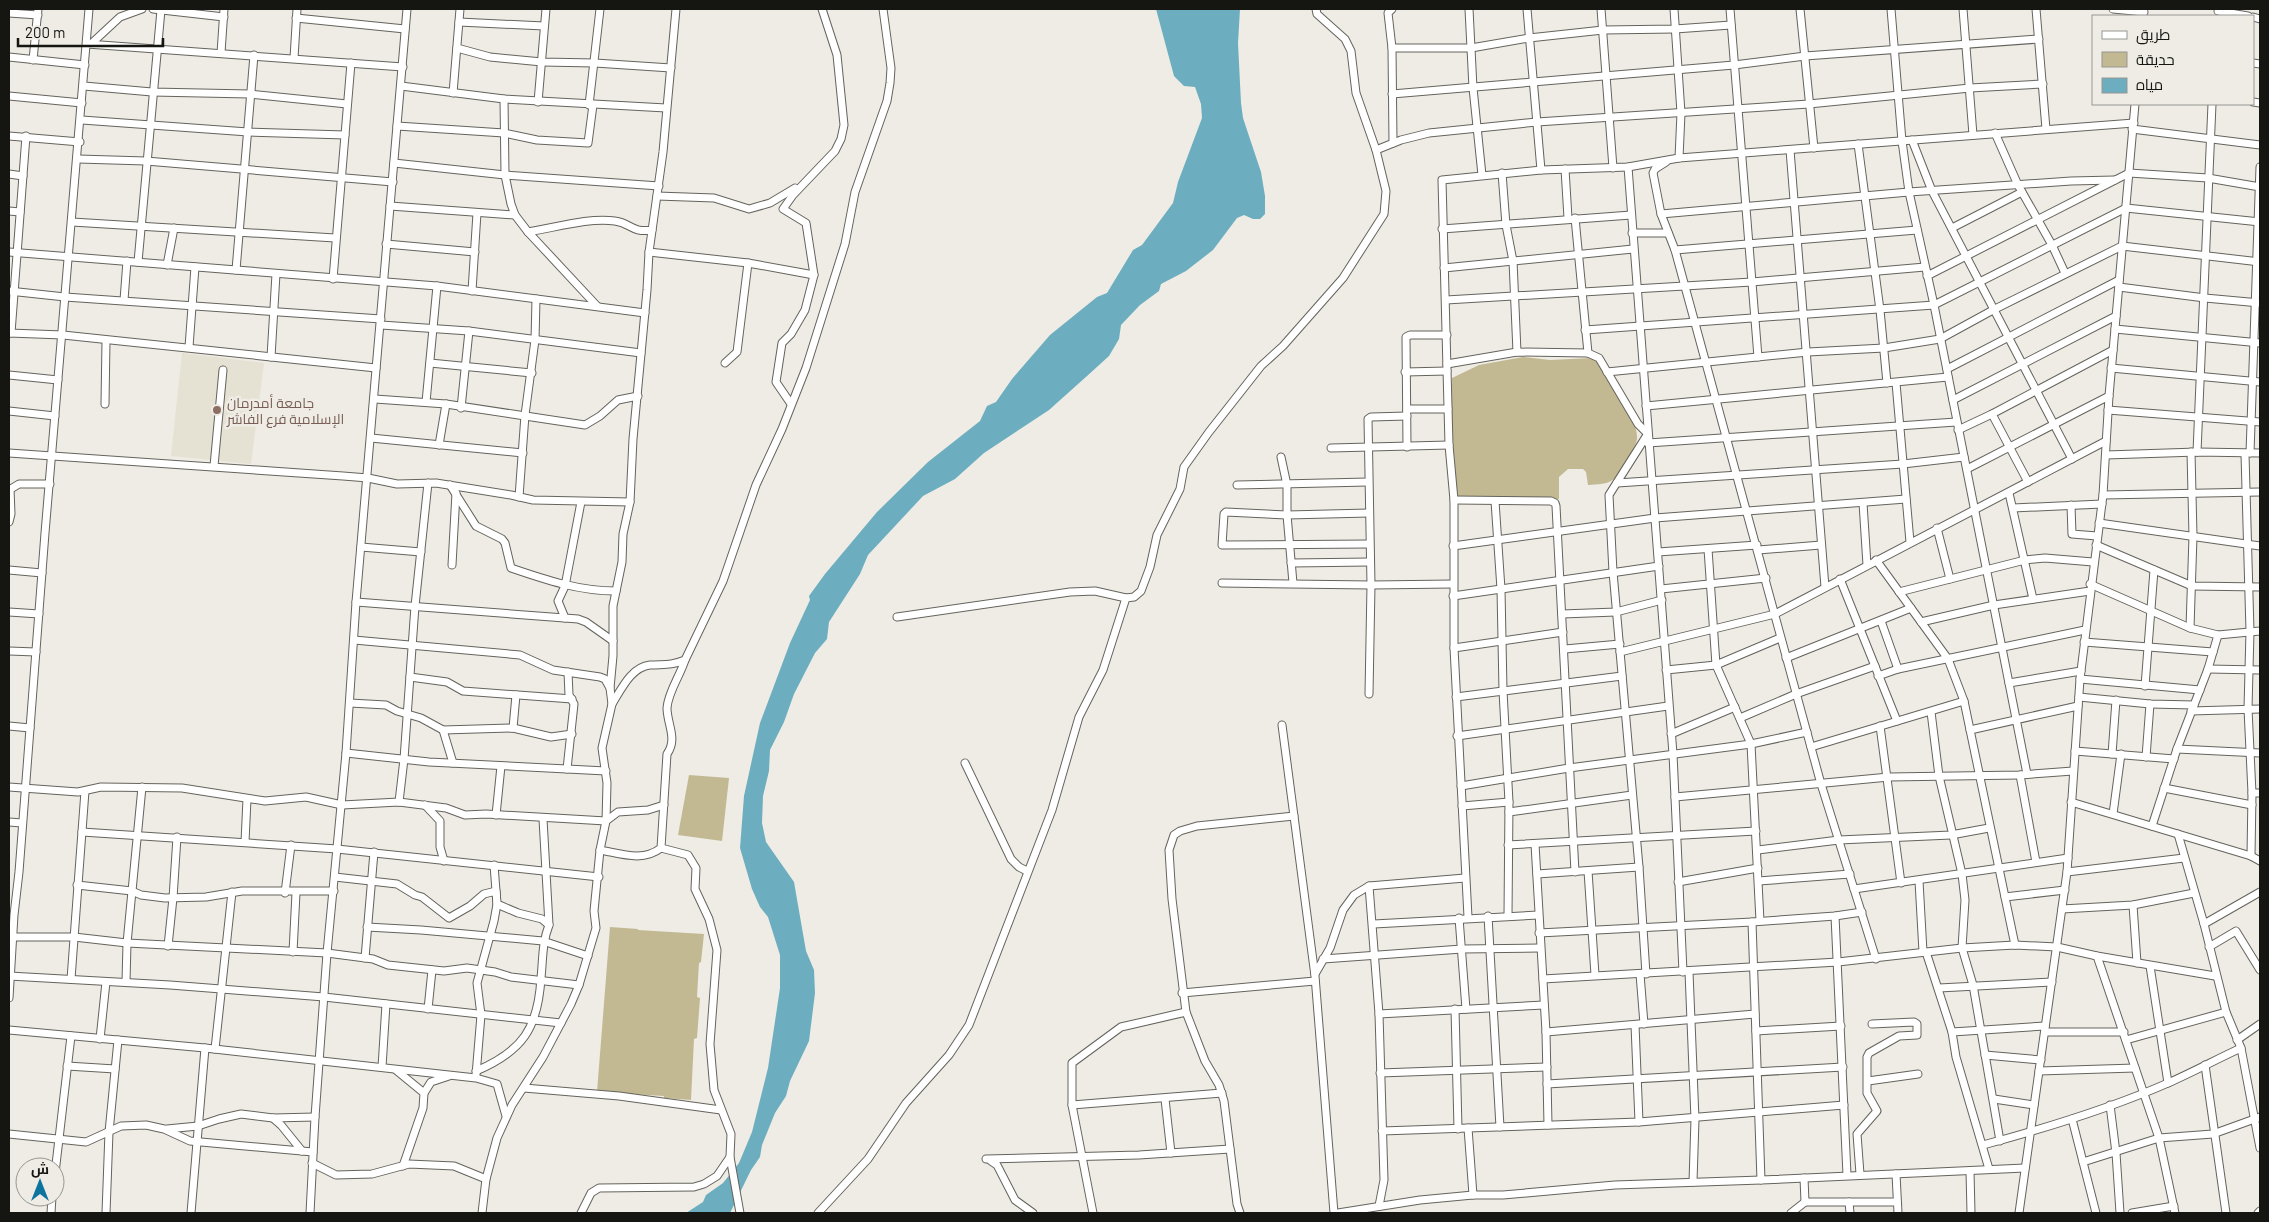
<svg xmlns="http://www.w3.org/2000/svg" width="2269" height="1222" font-family="Barlow,Cairo,sans-serif">
<rect width="100%" height="100%" fill="#eeece5"/>
<polygon fill="#e5e2d3" points="182,353 264,363 251,464 171,456"/>
<g fill="#c2b993">
<path d="M1523,357L1550,360L1592,358L1599,364C1610,381 1639,419 1637,439C1636,447 1629,457 1625,464C1615,483 1609,484 1588,485L1586,472L1583,469H1568L1559,477V499L1457,497L1452,425V378L1479,365Z"/>
<polygon points="689,775 729,778 722,841 678,835"/>
<polygon points="610,927 638,929 638,930 704,934 701,962 699,963 697,997 700,998 697,1038 694,1039 691,1100 664,1098 664,1096 597,1092"/>
</g>
<polygon fill="#6caebf" points="1156,9 1240,9 1238,43 1241,103 1243,118 1261,172 1265,196 1265,214 1260,219 1253,219 1244,215 1237,218 1213,250 1186,271 1161,284 1159,291 1140,305 1121,325 1119,339 1109,356 1087,376 1049,410 984,453 955,479 923,496 868,555 860,574 829,622 827,639 815,653 794,694 784,722 770,750 769,771 763,796 762,823 766,842 794,882 806,951 814,970 815,993 809,1041 790,1081 786,1096 775,1113 762,1145 760,1157 751,1170 730,1213 686,1213 703,1202 706,1195 723,1183 739,1163 752,1132 768,1068 780,988 780,955 768,917 760,907 752,889 740,848 744,796 760,723 790,643 810,600 809,596 825,574 877,512 928,462 980,421 987,406 996,402 1012,379 1050,335 1097,297 1107,293 1133,250 1142,245 1173,203 1178,182 1202,118 1201,104 1195,87 1184,86 1174,76"/>
<g fill="none" stroke-linecap="round" stroke-linejoin="round">
<defs>
<g id="minor">
<polyline points="153,9 224,17"/>
<polyline points="1392,9 1388,13 1392,48 1393,143"/>
<polyline points="1469,9 1473,88 1482,175"/>
<polyline points="1527,9 1541,170"/>
<polyline points="1601,9 1613,168"/>
<polyline points="1674,9 1681,113 1679,158"/>
<polyline points="1730,9 1758,357"/>
<polyline points="1800,9 1814,148"/>
<polyline points="1891,9 1902,141 1909,192 1934,305 2027,774"/>
<polyline points="1963,9 1973,135"/>
<polyline points="2036,9 2046,129"/>
<polyline points="2113,9 2144,12"/>
<polyline points="2218,11 2248,16"/>
<polyline points="9,13 38,15"/>
<polyline points="2253,17 2260,19"/>
<polyline points="296,18 405,29"/>
<polyline points="459,22 544,26"/>
<polyline points="92,43 120,17 142,9"/>
<polyline points="87,44 403,67"/>
<polyline points="457,48 490,57 542,62 595,63 671,68"/>
<polyline points="1392,48 1471,48 1529,38 1603,30 1675,29 1731,25"/>
<polyline points="221,53 224,9"/>
<polyline points="9,57 85,65"/>
<polyline points="294,58 297,9"/>
<polyline points="33,60 38,9"/>
<polyline points="2253,63 2260,64"/>
<polyline points="84,86 152,92 250,94 347,104"/>
<polyline points="401,86 504,99 666,108"/>
<polyline points="453,93 460,9"/>
<polyline points="1392,94 1734,65 1805,56 2039,39"/>
<polyline points="9,96 82,103"/>
<polyline points="504,99 505,175 511,204 515,215 528,232 597,306"/>
<polyline points="538,102 546,9"/>
<polyline points="2253,102 2260,103"/>
<polyline points="589,105 600,9"/>
<polyline points="82,120 248,132 345,135"/>
<polyline points="397,126 504,133 537,140 588,143 593,105"/>
<polyline points="2132,129 2260,145"/>
<polyline points="1995,133 2018,185 2052,245 2065,273"/>
<polyline points="9,136 80,142"/>
<polyline points="1912,140 1932,191 2072,459"/>
<polyline points="1858,144 1880,310 1887,383"/>
<polyline points="1376,150 1401,140 1429,133 1537,122 1809,104 1970,88 2043,84"/>
<polyline points="1790,150 1825,587"/>
<polyline points="78,159 146,161 393,182"/>
<polyline points="1666,162 1655,169 1653,173 1661,214 1675,250 1821,784 1876,959"/>
<polyline points="394,163 505,175 659,186"/>
<polyline points="1628,167 1673,754 1683,972"/>
<polyline points="1565,169 1568,218"/>
<polyline points="1502,173 1506,225 1513,261 1517,352"/>
<polyline points="9,174 23,176"/>
<polyline points="657,196 714,198 749,209 770,203 795,188"/>
<polyline points="390,206 515,215"/>
<polyline points="9,211 20,212"/>
<polyline points="1661,214 1909,192 2071,181 2115,180"/>
<polyline points="1575,218 1588,353 1599,358 1638,424 1647,433"/>
<polyline points="72,222 335,238"/>
<polyline points="1952,228 2022,192"/>
<polyline points="1442,229 1631,215"/>
<path d="M528,232C554,228 589,217 615,221C631,223 631,233 652,230"/>
<polyline points="1632,233 1668,233"/>
<polyline points="386,244 475,252"/>
<polyline points="1675,250 1917,230"/>
<polyline points="9,252 437,286 645,313"/>
<polyline points="649,252 748,263 814,275"/>
<polyline points="138,262 161,10"/>
<polyline points="167,265 174,228"/>
<polyline points="1444,268 1633,249"/>
<polyline points="236,270 254,55"/>
<polyline points="1927,276 2129,173 2208,178 2260,187"/>
<polyline points="333,279 351,63"/>
<polyline points="2119,287 2205,298 2260,303"/>
<polyline points="9,291 65,297 381,319"/>
<polyline points="472,291 477,213"/>
<polyline points="124,300 127,261"/>
<polyline points="1446,300 1752,282 1925,267"/>
<polyline points="381,325 469,331 641,353"/>
<polyline points="2115,329 2260,343"/>
<polyline points="1585,330 1934,305 2126,208 2260,222"/>
<polyline points="9,333 63,335 376,368"/>
<polyline points="11,333 26,136"/>
<polyline points="189,347 195,267"/>
<polyline points="271,357 276,274"/>
<polyline points="430,363 532,373"/>
<polyline points="725,363 737,352 748,263"/>
<polyline points="1447,364 1517,352 1588,353"/>
<polyline points="2111,368 2260,382"/>
<polyline points="1947,369 2119,280"/>
<polyline points="1405,372 1447,371"/>
<polyline points="1607,372 1808,352 1884,348 1940,339 1993,310 2122,246 2260,262"/>
<polyline points="9,375 58,380"/>
<polyline points="1896,383 1910,542"/>
<polyline points="375,399 446,404 585,425 600,416 618,400 638,396"/>
<polyline points="1953,400 2116,316"/>
<polyline points="426,402 437,286"/>
<polyline points="105,404 106,341"/>
<polyline points="791,404 776,382 782,343 791,334 805,310 814,275 806,223 783,209 793,195 835,151 841,139 844,125 837,55 822,9"/>
<polyline points="1646,406 1948,377"/>
<polyline points="461,408 469,331"/>
<polyline points="1407,409 1448,409"/>
<polyline points="2108,410 2260,422"/>
<polyline points="9,411 55,416"/>
<polyline points="1992,414 2028,482"/>
<polyline points="1958,430 1992,414 2113,350"/>
<polyline points="371,438 523,453"/>
<polyline points="1648,443 1956,422"/>
<polyline points="439,445 446,404"/>
<polyline points="1407,447 1406,337 1410,335 1447,335"/>
<polyline points="1331,448 1449,445"/>
<polyline points="2197,452 2212,104"/>
<polyline points="9,453 343,476 368,478 397,484 436,483 511,495 533,500 630,502"/>
<polyline points="2250,453 2260,167"/>
<polyline points="2245,454 2250,631 2248,709 2252,793 2251,856"/>
<polyline points="2106,455 2197,452 2260,453"/>
<polyline points="1281,457 1287,485 1287,515 1293,583"/>
<polyline points="214,466 223,370"/>
<polyline points="1967,469 2109,396"/>
<polyline points="1617,483 1903,464 1964,457"/>
<path d="M450,485L476,526L502,539L505,543L511,568C546,580 579,591 616,591"/>
<polyline points="1237,485 1368,482"/>
<polyline points="9,490 19,484 50,484"/>
<polyline points="2009,493 2033,599"/>
<polyline points="2103,495 2260,492"/>
<polyline points="519,497 525,415 535,340 536,299"/>
<polyline points="1454,500 1551,501 1555,503 1556,506 1575,872"/>
<polyline points="1495,501 1501,589 1503,691 1509,802 1508,915"/>
<polyline points="1863,503 1867,565"/>
<polyline points="2071,505 2072,534 2097,536"/>
<polyline points="2013,508 2102,504"/>
<polyline points="1369,513 1287,515 1226,512 1224,514 1222,545 1369,544"/>
<polyline points="9,522 11,514 10,489"/>
<polyline points="2099,523 2260,546"/>
<polyline points="1937,528 1950,579"/>
<polyline points="2096,545 2192,586 2260,587"/>
<polyline points="1453,546 1655,518 1906,499"/>
<polyline points="361,547 421,552"/>
<polyline points="1708,549 1716,665 1751,744 1760,921"/>
<polyline points="1758,550 1821,545"/>
<polyline points="1658,552 1757,545"/>
<polyline points="1876,560 1948,659 1964,701 2015,945"/>
<polyline points="1291,563 1370,562"/>
<polyline points="452,565 456,493"/>
<polyline points="9,570 42,573"/>
<polyline points="1840,579 1897,721"/>
<polyline points="1222,583 1371,585 1453,584"/>
<polyline points="2090,584 2190,628 2218,635 2260,631"/>
<polyline points="1661,589 1766,578"/>
<polyline points="1899,592 2025,560 2045,558 2093,562"/>
<polyline points="1453,596 1659,566"/>
<polyline points="356,602 578,619 586,622 613,641"/>
<polyline points="9,612 39,614"/>
<polyline points="1562,614 1616,612 1662,600"/>
<polyline points="897,617 1070,592 1095,591 1126,598"/>
<polyline points="565,618 558,601 565,586 581,502"/>
<polyline points="1881,621 1898,669"/>
<polyline points="1921,622 1994,605 2090,591"/>
<polyline points="2190,628 2193,536 2191,452"/>
<polyline points="354,640 520,655 553,670 600,677 605,679 610,688"/>
<polyline points="2084,642 2213,652"/>
<polyline points="1454,648 1563,632"/>
<polyline points="1565,649 1620,644"/>
<polyline points="9,651 36,652"/>
<polyline points="1620,652 1775,614 2106,441"/>
<polyline points="1786,658 1911,608"/>
<polyline points="2208,669 2260,670"/>
<polyline points="1666,670 1716,665 1780,638"/>
<polyline points="1878,676 1898,669 2085,630"/>
<polyline points="410,677 447,682 463,691 572,699"/>
<polyline points="2080,679 2200,690"/>
<polyline points="2009,683 2081,671"/>
<polyline points="2145,686 2154,570"/>
<polyline points="1369,694 1371,585 1368,419 1371,417 1407,416"/>
<polyline points="1456,697 1622,676"/>
<polyline points="2079,697 2150,704 2194,705"/>
<polyline points="350,703 386,705 397,711 421,718 443,730 513,728 551,737 572,734"/>
<path d="M612,704C621,690 631,667 650,665C664,664 670,666 685,660L723,581L756,485L782,429L806,368L845,244L855,192L887,101L890,83L891,68L883,9"/>
<polyline points="2191,711 2260,709"/>
<polyline points="1931,712 1939,776 1962,874 1965,900 1962,948 1973,985 2000,1141"/>
<polyline points="1740,718 1796,694 1875,666"/>
<polyline points="1282,725 1315,976 1334,1213"/>
<polyline points="9,726 30,728"/>
<polyline points="1880,726 1901,883"/>
<polyline points="513,728 516,695"/>
<polyline points="443,730 453,763"/>
<polyline points="1970,730 2078,706"/>
<polyline points="1671,734 1735,707"/>
<polyline points="1457,736 1668,706"/>
<polyline points="1811,747 1964,701"/>
<polyline points="2177,749 2260,753"/>
<polyline points="2075,751 2174,759"/>
<polyline points="346,753 429,762 606,771"/>
<polyline points="2112,754 2116,700"/>
<polyline points="2146,757 2150,704"/>
<polyline points="965,763 1011,859 1019,867 1027,871"/>
<polyline points="567,769 574,704 569,695 568,672"/>
<polyline points="2020,775 2036,862"/>
<polyline points="1461,786 1569,768 1751,744 1807,732"/>
<polyline points="9,787 78,792 101,787 182,788 265,801 306,797 342,805 399,802 446,808 465,815 486,814 606,821 618,812 648,810 664,805"/>
<polyline points="2164,788 2252,805"/>
<polyline points="2252,793 2260,793"/>
<polyline points="1675,797 1889,777 2020,775 2073,771"/>
<polyline points="399,802 404,759 415,606 428,483"/>
<polyline points="2071,802 2251,856 2260,861"/>
<polyline points="425,805 440,821 440,847 444,861"/>
<polyline points="1462,806 1509,802"/>
<polyline points="1509,812 1632,795"/>
<polyline points="2113,814 2121,754"/>
<polyline points="496,815 501,766"/>
<polyline points="9,822 22,823"/>
<polyline points="2152,826 2177,749 2208,669 2218,635"/>
<polyline points="82,832 337,849 599,877"/>
<polyline points="2178,834 2204,924 2226,1012 2241,1048 2260,1148"/>
<polyline points="245,842 247,799"/>
<polyline points="1535,844 1546,1032 1548,1125"/>
<polyline points="1508,845 1756,831"/>
<path d="M600,850C622,854 643,862 661,848L667,754C678,739 667,724 667,708C668,692 680,676 685,660"/>
<polyline points="1758,850 1839,840 1951,835 1989,828"/>
<polyline points="1588,871 1595,975"/>
<polyline points="2067,872 2184,858"/>
<polyline points="1537,874 1639,867"/>
<polyline points="335,877 397,884 415,895 422,897 449,918 470,906 484,894 496,891 497,904 518,913 542,919 549,925"/>
<polyline points="1759,881 1850,874"/>
<polyline points="1919,881 1923,952"/>
<polyline points="1678,882 1758,868"/>
<polyline points="77,885 132,891 141,895 165,898 206,897 242,891 334,891"/>
<polyline points="1369,886 1379,1014 1384,1180 1379,1206"/>
<polyline points="1854,889 2068,858"/>
<polyline points="285,893 291,845"/>
<polyline points="2005,897 2065,890"/>
<polyline points="2133,905 2137,963"/>
<polyline points="2062,909 2133,905 2194,893"/>
<polyline points="1488,916 1500,1127"/>
<polyline points="1835,916 1847,1175"/>
<polyline points="1468,917 1454,648 1454,500 1449,445 1442,180 1541,170 1628,167 1679,158 2134,123"/>
<polyline points="1459,918 1466,1009"/>
<polyline points="1752,922 1761,1180 2025,1168"/>
<polyline points="1374,924 1538,915"/>
<polyline points="2204,924 2260,892"/>
<polyline points="367,927 421,930 543,941 588,956"/>
<polyline points="1539,933 1752,922 1835,916 1862,912"/>
<polyline points="9,937 74,937 127,943 327,953 373,959 388,965 444,971 467,968 495,972 511,977 579,985"/>
<polyline points="168,946 173,898 177,837"/>
<polyline points="2209,947 2236,931 2260,970"/>
<polyline points="293,952 296,893"/>
<polyline points="1926,952 1952,1032 1956,1057 1989,1169"/>
<polyline points="2097,956 2159,1138 2175,1213"/>
<polyline points="365,958 374,852"/>
<polyline points="1323,959 1462,949 1539,948"/>
<polyline points="2150,966 2168,1083"/>
<polyline points="1689,972 1695,1119 1693,1182"/>
<polyline points="1315,974 1330,948 1343,910 1354,895 1369,886 1465,878"/>
<polyline points="1640,974 1644,1024"/>
<polyline points="1646,974 1639,867 1613,572 1609,495 1647,435"/>
<polyline points="9,976 170,985 324,997 561,1023"/>
<polyline points="71,979 85,791"/>
<polyline points="1543,979 1838,962 1962,948 2015,945 2057,947 2097,956 2215,976"/>
<polyline points="126,982 127,943 142,787"/>
<polyline points="1939,988 2052,982"/>
<polyline points="1182,993 1315,981"/>
<polyline points="9,998 14,915 19,872 45,533 89,9"/>
<polyline points="428,1009 432,970"/>
<polyline points="1455,1009 1458,1129"/>
<polyline points="1379,1014 1544,1005"/>
<polyline points="1635,1025 1639,1122"/>
<polyline points="9,1030 205,1048 476,1078 497,1084 506,1116"/>
<polyline points="1756,1031 1841,1026"/>
<polyline points="1546,1032 1755,1014"/>
<polyline points="1952,1032 2045,1026"/>
<polyline points="2045,1032 2124,1032"/>
<polyline points="100,1039 106,982"/>
<polyline points="2126,1040 2226,1012"/>
<polyline points="2237,1040 2260,1024"/>
<polyline points="215,1049 232,892"/>
<polyline points="1985,1055 2041,1060"/>
<polyline points="2205,1065 2226,1213"/>
<polyline points="67,1066 115,1069"/>
<polyline points="382,1067 386,1004"/>
<polyline points="396,1070 424,1093 423,1108 403,1166"/>
<path d="M476,1071C523,1051 538,1028 541,978C543,959 542,943 549,925L543,819"/>
<polyline points="2039,1071 2135,1068"/>
<polyline points="1380,1073 1547,1067"/>
<polyline points="476,1075 481,1015 477,983 494,921 497,904 494,865"/>
<polyline points="1868,1081 1918,1074"/>
<polyline points="1547,1084 1843,1067"/>
<polyline points="524,1088 619,1096 721,1110"/>
<polyline points="424,1093 431,1082 449,1076"/>
<polyline points="1165,1099 1171,1153"/>
<polyline points="1994,1099 2034,1105"/>
<polyline points="1072,1105 1222,1093"/>
<polyline points="2110,1105 2116,1153 2120,1213"/>
<polyline points="273,1118 281,1125 302,1151"/>
<polyline points="2072,1119 2096,1213"/>
<polyline points="1468,1128 1473,1195"/>
<polyline points="167,1129 198,1126 219,1119 241,1114 273,1118 315,1117"/>
<polyline points="1382,1131 1639,1122 1844,1105"/>
<polyline points="9,1134 86,1142 121,1126 146,1125 164,1129 190,1141 313,1152"/>
<path d="M1983,1145C2046,1128 2109,1109 2168,1083C2193,1072 2217,1059 2241,1048"/>
<polyline points="730,1157 740,1213"/>
<polyline points="986,1159 1139,1155 1230,1149"/>
<polyline points="991,1161 997,1165 1015,1200 1033,1213"/>
<polyline points="2083,1162 2159,1138 2213,1134 2260,1117"/>
<polyline points="312,1163 336,1175 372,1174 409,1164 454,1166 486,1179"/>
<polyline points="1970,1171 1971,1213"/>
<polyline points="55,1173 71,1036"/>
<polyline points="1860,1174 1857,1134 1877,1111 1867,1093 1867,1057 1869,1053 1899,1036 1917,1035 1917,1024 1914,1022 1872,1024"/>
<polyline points="1896,1174 1898,1213"/>
<polyline points="1804,1178 1805,1202 1897,1202"/>
<polyline points="1849,1202 1850,1213"/>
<polyline points="51,1213 52,1197"/>
<polyline points="106,1213 109,1132 118,1040"/>
<polyline points="191,1213 205,1048"/>
<polyline points="310,1213 315,1117 327,953 346,753 356,602 407,9"/>
<polyline points="482,1213 486,1179 497,1138 512,1105 543,1057 571,1004 579,985 596,928 594,911 600,850 606,821 607,783 602,748 612,704 610,688 613,656 613,606 622,562 623,534 630,502 633,439 647,290 649,252 663,152 676,9"/>
<polyline points="581,1213 591,1193 599,1188 694,1187 704,1184 717,1176 730,1157 731,1134 714,1090 710,1044 717,950 709,919 695,889 696,868 688,855 661,848"/>
<polyline points="818,1213 868,1159 906,1103 949,1055 969,1025 1052,810 1079,717 1103,670 1126,598 1134,597 1141,591 1150,567 1157,535 1180,489 1184,467 1209,432 1261,366 1283,346 1343,278 1384,214 1386,191 1376,150 1356,93 1351,51 1345,39 1317,14 1316,9"/>
<polyline points="1093,1213 1072,1105 1072,1063 1121,1027 1186,1012"/>
<polyline points="1240,1213 1237,1204 1224,1101 1219,1085 1205,1061 1186,1012 1172,899 1169,850 1174,835 1180,831 1197,826 1294,816"/>
<polyline points="1338,1213 1420,1200 1473,1195 1503,1195 1615,1185 1761,1180"/>
<polyline points="1791,1213 1805,1202"/>
<polyline points="2019,1213 2067,872 2080,679 2103,495 2109,396 2135,104"/>
<polyline points="2132,1213 2174,1206"/>
<polyline points="2258,1213 2260,1211"/>
</g>
</defs>
<use href="#minor" stroke="#65635d" stroke-width="9"/>
<use href="#minor" stroke="#fff" stroke-width="7"/>
</g>
<circle fill="#8d6e63" stroke="#eeece5" stroke-width="2" cx="217" cy="410" r="5"/>
<g text-anchor="middle" dominant-baseline="central" stroke-width="5" stroke-linejoin="round" paint-order="stroke">
<g font-size="14" fill="#785e54" stroke="#eeece5" text-anchor="start">
<text x="227" y="402">جامعة أمدرمان<tspan x="227" dy="16">الإسلامية فرع الفاشر</tspan></text>
</g>
</g>
<rect width="2269" height="1222" fill="none" stroke="#151512" stroke-width="20"/>
<rect x="2092" y="15" width="162" height="90" fill="#eeece5" stroke="#979691"/>
<rect x="2102" y="31" width="25" height="8" fill="#ffffff" stroke="#979691"/>
<text x="2136" y="40" font-size="15" fill="#151512">طريق</text>
<rect x="2102" y="52" width="25" height="15" fill="#c2b993" stroke="#979691"/>
<text x="2136" y="65" font-size="15" fill="#151512">حديقة</text>
<rect x="2102" y="78" width="25" height="15" fill="#6caebf" stroke="#979691"/>
<text x="2136" y="90" font-size="15" fill="#151512">مياه</text>
<g transform="translate(40 1182)"><circle r="24" fill="#eeece5" stroke="#979691"/>
<path d="M0-4L9 19L0 12L-9 19Z" fill="#0d739f"/>
<text y="-8" font-size="14" font-weight="bold" text-anchor="middle" fill="#151512">ش</text>
</g>
<path d="M18 38v8h145v-8" fill="none" stroke="#151512" stroke-width="2.5"/>
<text x="25" y="38" font-size="15" fill="#151512" stroke="#eeece5" stroke-width="4" paint-order="stroke">200 m</text>
</svg>
